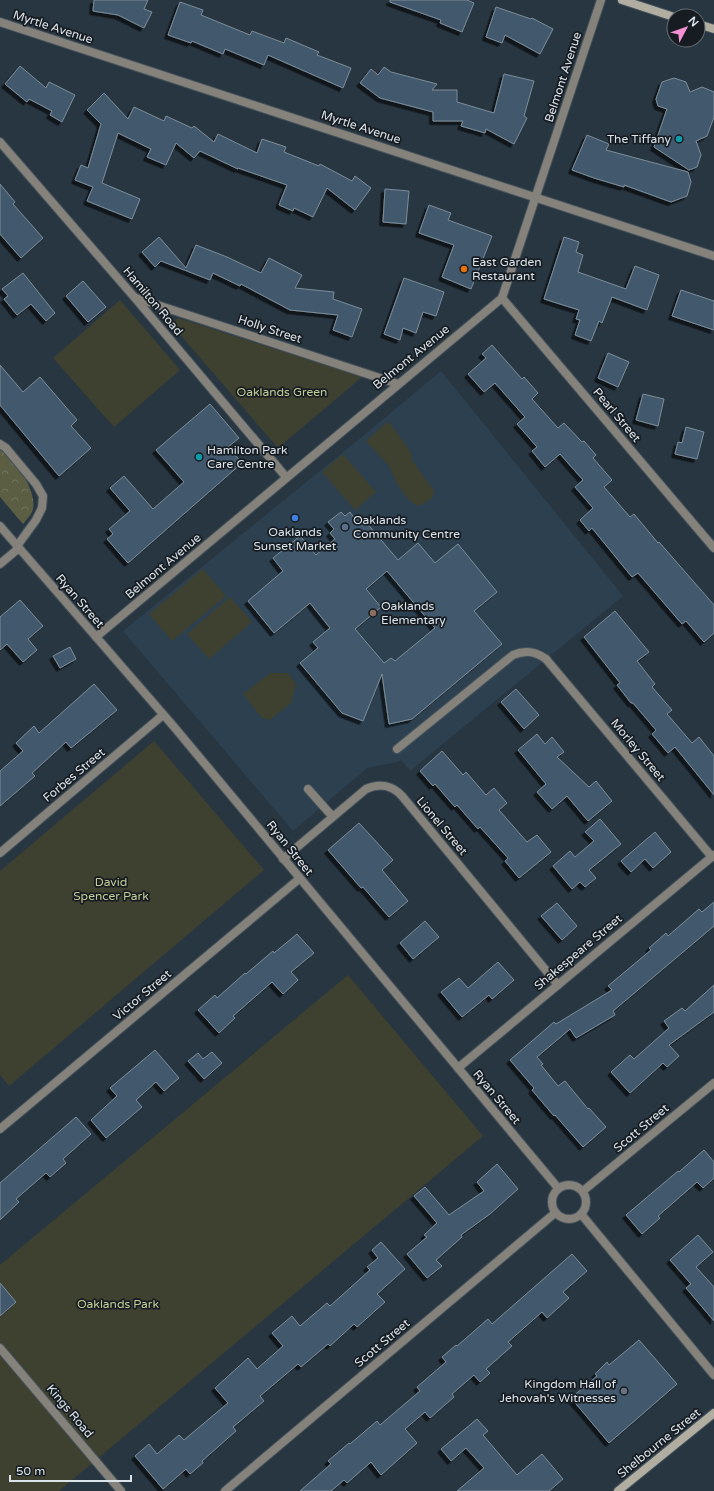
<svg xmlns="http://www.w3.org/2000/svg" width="714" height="1491" font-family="'Varela Round',sans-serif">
<defs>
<pattern id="forest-crowns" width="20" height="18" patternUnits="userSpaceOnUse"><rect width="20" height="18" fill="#5b5e43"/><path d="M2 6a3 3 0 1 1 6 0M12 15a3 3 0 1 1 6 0" fill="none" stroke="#72755e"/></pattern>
<filter id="shadow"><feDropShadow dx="-3.5" dy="3.5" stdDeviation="0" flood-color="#0009"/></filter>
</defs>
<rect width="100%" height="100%" fill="#283641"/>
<polygon fill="#2c4050" points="441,371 623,596 410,771 401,760 398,762 367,768 293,831 123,631 363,436"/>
<path fill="url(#forest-crowns)" d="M0,448C14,461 37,488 33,509C32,514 26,520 23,524L0,497Z"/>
<g fill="#3e4130">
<polygon points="120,300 180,370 114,427 53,358"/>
<polygon points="178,318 362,377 278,448 171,324"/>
<polygon points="388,421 406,445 411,453 412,460 434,491 433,497 423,504 417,506 409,500 397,484 389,466 366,441"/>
<polygon points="343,454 376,492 355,510 322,472"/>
<polygon points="203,569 226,596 172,641 149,614"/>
<polygon points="230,597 252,622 209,659 187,634"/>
<polygon points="270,673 288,673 296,684 291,703 270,720 262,718 243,694"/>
<polygon points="154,741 264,870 9,1086 0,1075 0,871"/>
<polygon points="348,975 483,1136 59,1491 0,1491 0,1265"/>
</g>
<g fill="#42596c" stroke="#7c8d9a" fill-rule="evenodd" filter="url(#shadow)">
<polygon points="94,0 148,0 144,9 152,12 144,28 118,15 93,11"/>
<polygon points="390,0 467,0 474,3 462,32 440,23 441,20 390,2"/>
<polygon points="180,2 203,10 201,15 250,35 252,31 284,43 286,38 319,52 317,55 351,68 343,88 268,55 264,65 225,49 223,54 192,41 191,43 168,35"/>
<polygon points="496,7 531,19 532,18 553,29 540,54 505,35 502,43 486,37"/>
<polygon points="20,66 46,88 49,82 75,95 62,122 50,115 52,111 29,99 27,102 5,84"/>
<polygon points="384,67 391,72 437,84 432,90 457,90 457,102 494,113 504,74 534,81 524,116 527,118 514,144 486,129 485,133 461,126 463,121 433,121 433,112 380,98 360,83 371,69 378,75"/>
<polygon points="674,78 686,82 690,92 702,87 714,92 714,117 707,136 696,141 701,155 697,167 689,170 654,147 667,109 658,106 656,99 662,82"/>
<polygon points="104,93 128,119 134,107 164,121 166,116 192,128 194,126 214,142 218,134 257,153 262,139 286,147 284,152 319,166 320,164 352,181 355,176 371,188 355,210 327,188 313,217 294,208 293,211 279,205 287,185 238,168 238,169 200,151 194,158 176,143 166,165 147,157 151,149 118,133 102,183 140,199 132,219 87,201 93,187 75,180 81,165 88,168 101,124 87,110"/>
<polygon points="587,135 609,144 606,150 688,172 691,182 687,196 671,202 624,185 624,187 594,178 572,170"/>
<polygon points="0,184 15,202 13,204 43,238 21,258 0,234"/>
<polygon points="385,189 409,191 406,224 383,222"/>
<polygon points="429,205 451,213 448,220 492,236 471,289 442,277 454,245 419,233"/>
<polygon points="159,237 186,268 196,245 227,257 261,273 269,258 302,275 295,288 334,292 333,299 362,309 352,337 333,330 338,315 290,310 241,284 240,286 213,273 210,280 161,261 155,267 142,252"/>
<polygon points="564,237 579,242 576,252 583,255 578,272 626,289 635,266 659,275 647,310 612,297 602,323 599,321 591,341 575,335 580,320 576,319 579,310 544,299"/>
<polygon points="23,273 55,313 46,321 31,304 17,315 4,299 8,296 2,289"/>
<polygon points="404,278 444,292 436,316 423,312 416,333 403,328 400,340 384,334"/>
<polygon points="83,281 106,307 88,322 66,296"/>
<polygon points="681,290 714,301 714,330 672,316"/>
<polygon points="492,345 522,379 524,377 538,393 532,399 558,428 564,423 582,442 584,441 596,455 593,458 612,480 604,487 630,517 634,514 658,543 659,542 714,605 714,633 704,642 686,621 682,624 638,573 632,577 592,528 589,531 580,520 593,508 575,487 583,480 560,454 545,467 532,451 537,447 517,424 525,417 495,383 484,392 468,374 486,358 482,354"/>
<polygon points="608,353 629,362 618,387 598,378"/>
<polygon points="0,365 23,392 40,377 77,420 71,426 91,448 59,476 0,405"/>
<polygon points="643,394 664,399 658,426 636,420"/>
<polygon points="210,404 239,438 228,447 242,463 128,563 107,539 113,534 109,529 130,511 110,488 124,476 153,509 184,482 156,450"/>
<polygon points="686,427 704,432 697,459 675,454 678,442 682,443"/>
<path d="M341,512L345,516L350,512L355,519L360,515L398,560L418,543L435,563L458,544L497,592L474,611L502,644L412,719L389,724L382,674L363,721L342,713L300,663L318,648L313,642L330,628L310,603L274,633L248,601L283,571L273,558L300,536L316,555L335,539L330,533L334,529L328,522ZM387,571L435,628L395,661L391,658L384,663L355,629L381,607L366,589Z"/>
<polygon points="20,600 43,626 28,639 37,650 23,662 7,644 0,650 0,617"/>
<polygon points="615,611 649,652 637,661 655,684 652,687 672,710 667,714 692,743 699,737 714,756 714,795 675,747 668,753 652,734 656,730 633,703 631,703 617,685 620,683 584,637"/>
<polygon points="70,647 76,659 60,668 53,656"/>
<polygon points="94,684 117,710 71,748 66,742 32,773 35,776 0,806 0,771 23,751 16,743 34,726 39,733"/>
<polygon points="516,689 539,715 524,729 501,702"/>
<polygon points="537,734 545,744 552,737 564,752 557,757 589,787 596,781 612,801 588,821 567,796 552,809 537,792 546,784 518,750"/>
<polygon points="442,751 463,775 466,772 486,795 494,788 507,803 499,810 527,842 537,835 551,852 519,878 505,861 508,858 480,827 478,829 457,805 455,807 435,784 433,786 420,771"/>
<polygon points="600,819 621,844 589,870 596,878 585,887 580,882 572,889 553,866 570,851 575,857 594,841 585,832"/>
<polygon points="359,823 393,860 382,870 408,901 389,917 363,887 361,888 328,850"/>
<polygon points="655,832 671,852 653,868 645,859 631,872 621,861"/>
<polygon points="714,902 714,926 613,1011 615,1015 576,1038 570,1029 537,1057 543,1064 541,1065 558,1086 565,1081 588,1109 589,1108 606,1127 583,1147 555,1115 554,1116 532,1090 534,1088 510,1060 554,1022 556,1024 612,990 608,986 651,950 649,948 666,933 668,936 699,909 702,912"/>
<polygon points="557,903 577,926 562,940 541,916"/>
<polygon points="425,921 439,937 413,959 400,943"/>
<polygon points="297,934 314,953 291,972 298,980 283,994 272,982 233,1016 235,1018 219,1033 198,1010 215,995 217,998 245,973 246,974 273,951 274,953"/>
<polygon points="498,962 514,980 492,999 489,995 462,1017 441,992 459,978 468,988"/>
<polygon points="714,985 714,1012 669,1045 679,1056 667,1067 663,1063 630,1093 611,1072 630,1055 634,1059 669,1028 664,1021 682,1008 685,1011"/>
<polygon points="155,1050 179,1078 164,1091 156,1082 136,1100 142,1107 106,1138 91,1120 117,1096 110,1088"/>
<polygon points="212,1052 222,1063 204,1079 188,1061 198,1053 203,1059"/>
<polygon points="76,1117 91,1134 63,1159 66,1163 50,1177 46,1173 16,1199 19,1202 0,1220 0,1183"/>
<polygon points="704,1150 714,1162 714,1178 703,1188 697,1182 658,1216 660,1218 642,1234 626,1215 678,1171 679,1172"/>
<polygon points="497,1164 518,1189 490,1214 461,1235 462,1237 436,1260 442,1266 427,1278 407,1254 427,1237 424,1235 437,1223 414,1196 425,1187 449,1215 484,1191 477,1182"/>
<polygon points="698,1235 713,1252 696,1267 714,1287 714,1321 686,1288 691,1284 670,1260"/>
<polygon points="381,1242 405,1269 377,1294 385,1302 357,1327 354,1324 330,1346 328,1344 301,1367 298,1364 260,1396 264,1401 233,1427 236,1431 202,1461 203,1463 190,1474 186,1469 163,1489 135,1456 149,1444 157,1454 179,1435 184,1440 228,1403 215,1388 248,1358 257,1369 283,1346 272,1333 292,1316 300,1326 327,1303 330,1306 370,1270 367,1267 378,1258 372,1250"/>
<polygon points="572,1254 587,1271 563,1292 569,1298 547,1318 542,1312 508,1342 512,1346 486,1369 490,1373 480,1382 474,1375 452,1394 454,1397 430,1418 425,1412 405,1429 417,1443 381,1475 371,1462 347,1483 344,1480 331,1491 300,1491 331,1464 328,1461 349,1443 350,1444 377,1421 380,1425 420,1391 417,1387 446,1362 442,1357 456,1345 457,1346 488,1319 492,1324"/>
<polygon points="0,1283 16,1302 0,1316"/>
<polygon points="639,1340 677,1384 609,1443 571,1398 597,1376 595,1374 607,1362 609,1365"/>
<polygon points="477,1419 488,1431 483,1435 517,1475 542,1454 563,1479 549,1491 457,1491 484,1468 466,1448 451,1461 441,1449"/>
</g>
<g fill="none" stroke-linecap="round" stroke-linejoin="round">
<defs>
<g id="service">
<polyline points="0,444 6,448 36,484 43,496 42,508 36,520 17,546"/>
<path d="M397,749L513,655C525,650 535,651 546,659"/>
<polyline points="308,789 332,816"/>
</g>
<g id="minor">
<polyline points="0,22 714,256"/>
<polyline points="0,142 135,298 286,477"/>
<polyline points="136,298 398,384"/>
<polyline points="502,298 714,548"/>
<polyline points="0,526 175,728 558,1188"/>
<polyline points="0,564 19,548"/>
<polyline points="96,637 502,298 601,0"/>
<polyline points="546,659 712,857"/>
<polyline points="0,853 163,715"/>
<path d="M283,859L366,789C379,783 392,785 402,796L558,985"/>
<polyline points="458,1068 714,855"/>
<polyline points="0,1129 299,879"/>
<circle cx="569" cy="1202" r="17"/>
<polyline points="583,1191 714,1083"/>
<polyline points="581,1214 714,1375"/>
<polyline points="0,1348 121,1491"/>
<polyline points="225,1491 555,1213"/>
</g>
<g id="secondary">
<polyline points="622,0 674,17"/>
<polyline points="698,24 714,29"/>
<polyline points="618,1491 714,1413"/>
</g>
</defs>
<use href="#service" stroke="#45525c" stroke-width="10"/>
<use href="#minor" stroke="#45525c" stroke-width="10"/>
<use href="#secondary" stroke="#45525c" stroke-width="10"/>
<use href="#service" stroke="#84827a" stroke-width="8"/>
<use href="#minor" stroke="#84827a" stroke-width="8"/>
<use href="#secondary" stroke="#b1aea1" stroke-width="8"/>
</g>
<g fill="#0f9aa8" stroke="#161c21" stroke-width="1.5">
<circle cx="679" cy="139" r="4"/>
<circle cx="199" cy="457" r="4"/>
</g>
<circle fill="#e8710a" stroke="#161c21" stroke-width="1.5" cx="464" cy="269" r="4"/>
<circle fill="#3f7fe0" stroke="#161c21" stroke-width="1.5" cx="295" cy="518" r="4"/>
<circle fill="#5c6f8a" stroke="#161c21" stroke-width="1.5" cx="345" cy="527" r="4"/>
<circle fill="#8d6e63" stroke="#161c21" stroke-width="1.5" cx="373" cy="613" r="4"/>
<circle fill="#6b7280" stroke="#161c21" stroke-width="1.5" cx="624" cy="1391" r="4"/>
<g text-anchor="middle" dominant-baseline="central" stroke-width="3.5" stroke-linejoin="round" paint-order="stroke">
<g font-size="12" fill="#dbe4eb" stroke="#161c21">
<text transform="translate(53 27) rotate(18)">Myrtle Avenue</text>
<text transform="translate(563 77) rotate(-72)">Belmont Avenue</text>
<text transform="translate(361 127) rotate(18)">Myrtle Avenue</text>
<text transform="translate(153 301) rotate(50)">Hamilton Road</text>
<text transform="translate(270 329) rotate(18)">Holly Street</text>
<text transform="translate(411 357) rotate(-39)">Belmont Avenue</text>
<text transform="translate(617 415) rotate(50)">Pearl Street</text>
<text transform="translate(163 566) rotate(-40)">Belmont Avenue</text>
<text transform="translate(80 601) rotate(49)">Ryan Street</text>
<text transform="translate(638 750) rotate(50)">Morley Street</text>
<text transform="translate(74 775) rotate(-40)">Forbes Street</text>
<text transform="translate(442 826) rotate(50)">Lionel Street</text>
<text transform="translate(290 848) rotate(51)">Ryan Street</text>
<text transform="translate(578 952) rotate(-40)">Shakespeare Street</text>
<text transform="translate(142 995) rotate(-40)">Victor Street</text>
<text transform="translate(497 1097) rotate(50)">Ryan Street</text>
<text transform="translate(641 1128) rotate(-40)">Scott Street</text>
<text transform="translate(382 1343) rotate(-40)">Scott Street</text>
<text transform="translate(70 1411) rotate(50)">Kings Road</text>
<text transform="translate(659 1443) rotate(-39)">Shelbourne Street</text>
</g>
<g font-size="12" fill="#dbe4eb" stroke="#161c21" text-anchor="start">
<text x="671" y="139" text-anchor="end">The Tiffany</text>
<text x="472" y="262">East Garden<tspan x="472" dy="14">Restaurant</tspan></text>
<text x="207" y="450">Hamilton Park<tspan x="207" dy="14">Care Centre</tspan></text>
<text x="353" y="520">Oaklands<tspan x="353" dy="14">Community Centre</tspan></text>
<text x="295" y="532" text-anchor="middle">Oaklands<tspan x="295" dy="14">Sunset Market</tspan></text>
<text x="381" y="606">Oaklands<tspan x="381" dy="14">Elementary</tspan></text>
<text x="616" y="1384" text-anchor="end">Kingdom Hall of<tspan x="616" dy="14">Jehovah's Witnesses</tspan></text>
</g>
<g font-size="12" fill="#c5cc96" stroke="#161c21">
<text x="282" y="392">Oaklands Green</text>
<text x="111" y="882">David<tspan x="111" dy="14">Spencer Park</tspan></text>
<text x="118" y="1304">Oaklands Park</text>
</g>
</g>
<g transform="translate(686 28) rotate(49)"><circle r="19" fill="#161c21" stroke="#656c72"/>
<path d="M0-3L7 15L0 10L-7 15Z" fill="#f491d4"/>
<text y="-6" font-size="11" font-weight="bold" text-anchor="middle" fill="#dbe4eb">N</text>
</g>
<path d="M10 1475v6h121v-6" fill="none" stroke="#dbe4eb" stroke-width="2"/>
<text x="16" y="1475" font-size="12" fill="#dbe4eb" stroke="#161c21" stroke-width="3" paint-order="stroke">50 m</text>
</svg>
